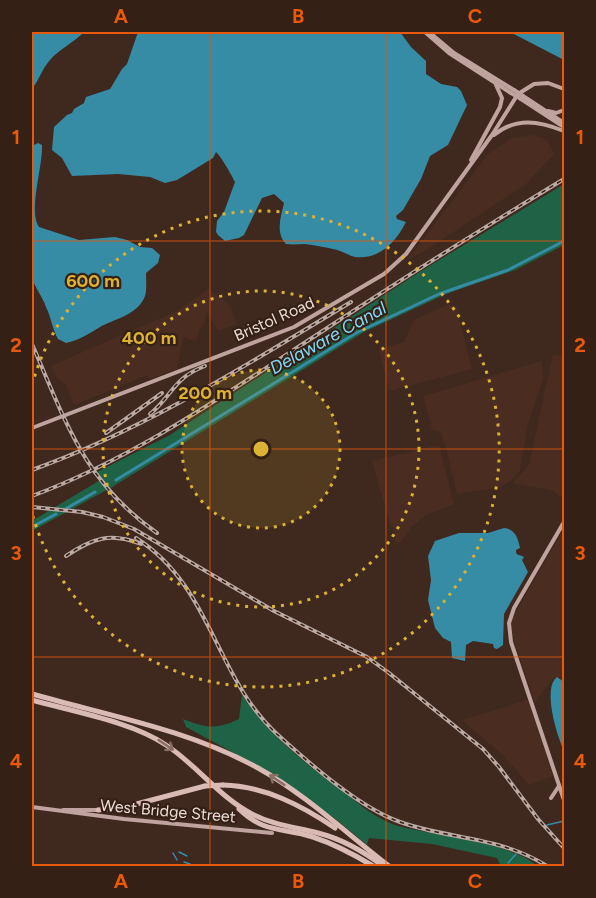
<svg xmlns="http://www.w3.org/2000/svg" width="596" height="898" font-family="Figtree,sans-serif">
<rect width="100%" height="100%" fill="#3f291f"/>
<g fill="#4a2d20">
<polygon points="534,135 547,140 554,154 526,184 423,252 408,259 488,154 512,138"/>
<polygon points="209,289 230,306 237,324 218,331 207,312 204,324 199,330 196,341 183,337 177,369 149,379 147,375 74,405 66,385 57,378 51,366 175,312"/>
<polygon points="449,304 456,307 472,369 389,391 379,349 404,342 414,320"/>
<polygon points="553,355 564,356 564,499 552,490 513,483 529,465"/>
<polygon points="542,361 543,378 528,423 520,470 512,480 501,487 457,494 445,444 440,432 432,429 423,396"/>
<polygon points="439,445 454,504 426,515 411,527 401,542 395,542 395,528 391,527 372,461"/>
<polygon points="564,529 564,681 558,676 553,678 535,702 514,640 511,624 515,613"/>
<polygon points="528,700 553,776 529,785 504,756 462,720"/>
</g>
<g fill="#1f6347">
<polygon points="564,184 564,245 515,270 446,294 364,332 112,487 32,531 32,521 102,479 97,472 170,435 418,273"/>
<path d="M242,695C270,735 305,764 344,792C360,805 378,820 398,826C432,835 514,843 537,866H501L497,858L432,844L369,838L367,845L337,820L273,774L186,727L183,719C206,728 216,730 239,719Z"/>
</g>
<g fill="#368ba5">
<path d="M32,32H84C75,42 59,49 50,60C42,69 39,80 32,89Z"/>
<path d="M138,32H400L411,47L426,61V74L441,84L457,87L461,91L467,105L448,145L430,156L421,179L403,210L396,216L397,219L406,222C396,242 379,260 355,257C347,255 341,250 333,249C324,247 314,245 305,244C299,244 293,245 286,244C275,233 281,216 284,203L274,194L262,198L244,235L239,238L225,241L218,235L216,232L217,221L224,212L235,182C232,176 221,156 216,152L213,158L177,180L165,183L150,177L118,174L72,176L62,158L52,150L54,127L67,115L72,113L74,109L84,103L86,97L110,89L122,69L127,64Z"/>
<polygon points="510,32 564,32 564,60"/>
<path d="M38,143L42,145C43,166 28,212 39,227L79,240L115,237L127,240L140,247L152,248L160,255L158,263L146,273C146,280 147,290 145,296C138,315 114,319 100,327C89,334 79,340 66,343L58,339C52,328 51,317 46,307C42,295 35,289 32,277V146Z"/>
<path d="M504,528C515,529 518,538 520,548L516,550C516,557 520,554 524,557L522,560L528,572L504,614L503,645L497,649L494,648L493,644L473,641L466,645L465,661L452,658L451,642L443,638L435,628L428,600L431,580L428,556L435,541L459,533H488Z"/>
<path d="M557,677L564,682V751C557,736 542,688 557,677Z"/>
</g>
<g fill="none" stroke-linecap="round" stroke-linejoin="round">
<g stroke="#368ba5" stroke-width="1.5">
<polyline points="547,825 564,821"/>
<polyline points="179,852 187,856"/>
<polyline points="173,853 177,860"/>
<polyline points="184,862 190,864"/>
<polyline points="508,863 516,854"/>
</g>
<g stroke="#368ba5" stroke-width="3">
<polyline points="116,480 356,333 439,294 508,270 564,241"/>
<polyline points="67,508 95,492"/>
<polyline points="32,527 56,514"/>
</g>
<g stroke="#bea39e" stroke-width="4">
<polyline points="425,32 449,53 511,93"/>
<polyline points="429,32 454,53 514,90"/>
<polyline points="523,96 564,123"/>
<polyline points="521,99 564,127"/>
<polyline points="548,111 556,113 564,110"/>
<path d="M494,135C516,117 539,121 564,131"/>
<polyline points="471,160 500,107 502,98 496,85"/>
<polyline points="32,428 294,327 384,274 406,254 492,135 518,94 534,84 548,83 564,89"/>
<polyline points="564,522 514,608 509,623 511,642 564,800"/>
<polyline points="551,798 559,786"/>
<polyline points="32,807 124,819 272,833"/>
<polyline points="63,810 98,810"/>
</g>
<g stroke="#dabab4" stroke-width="5">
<path d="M32,694C106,715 189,730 258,768C305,794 346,833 389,866"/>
<path d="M32,700C71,711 133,722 166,745C197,765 219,797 252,814C273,825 295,827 318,833C342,839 363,851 383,866"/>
<path d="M223,785C264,786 301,805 335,828"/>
<path d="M239,809C265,834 282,827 313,837C334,844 355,855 373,866"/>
<polyline points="98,810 129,806 205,786"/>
</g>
<defs>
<g id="rail">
<path d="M32,344C66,422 84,482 157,533"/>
<path d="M150,414C173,395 173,378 205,366"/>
<polyline points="106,433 162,393"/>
<path d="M32,470C146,429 248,364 351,302"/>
<path d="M32,496C134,458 224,395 315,336C397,282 480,230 564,179"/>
<polyline points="32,507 82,512 103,517 134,529 274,611 367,657 389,673 483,749 499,767 538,819 564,848"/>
<path d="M136,538C212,586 215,678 278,735C310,764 360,808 400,822C451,840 499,836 547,866"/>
<path d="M66,556C93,538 110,532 141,544"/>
</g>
</defs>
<use href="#rail" stroke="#bbaaa3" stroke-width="4"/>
<use href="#rail" stroke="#352016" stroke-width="1.5" stroke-dasharray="4.5" stroke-linecap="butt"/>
<g stroke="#bea39e" stroke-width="4">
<polyline points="514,90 523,96"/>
<polyline points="511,93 521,99"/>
</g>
<polyline stroke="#dabab4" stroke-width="5" points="205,786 223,785"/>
</g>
<defs><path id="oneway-shaft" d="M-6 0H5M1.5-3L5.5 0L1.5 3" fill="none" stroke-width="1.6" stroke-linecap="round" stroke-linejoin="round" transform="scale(1.5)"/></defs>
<g stroke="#886d65">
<use href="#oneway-shaft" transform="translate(166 745) rotate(34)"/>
<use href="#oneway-shaft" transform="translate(277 780) rotate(-146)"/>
</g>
<path fill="none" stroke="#e8590c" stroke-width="1.5" stroke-opacity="0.55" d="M210,32V866M386,32V866M32,241H564M32,449H564M32,657H564"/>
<circle cx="261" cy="449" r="79" fill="#dbb233" fill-opacity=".12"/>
<g fill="none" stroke="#dbb233" stroke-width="3" stroke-dasharray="3 6">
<circle cx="261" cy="449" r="79"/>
<circle cx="261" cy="449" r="158"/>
<path d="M32 385A238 238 0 1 1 32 513"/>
</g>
<g text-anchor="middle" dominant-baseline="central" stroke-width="4.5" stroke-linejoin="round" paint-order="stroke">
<g font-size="16" fill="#ebdcd6" stroke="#352016">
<text transform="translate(274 319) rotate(-24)">Bristol Road</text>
<text transform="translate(168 811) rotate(5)">West Bridge Street</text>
</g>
<g font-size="18" font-style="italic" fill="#7fd9f6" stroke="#352016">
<text transform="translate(328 338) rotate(-29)">Delaware Canal</text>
</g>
</g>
<circle cx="261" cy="449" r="9" fill="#dbb233" stroke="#352016" stroke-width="3"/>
<g font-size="18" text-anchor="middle" font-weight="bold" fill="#dbb233" stroke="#352016" stroke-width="4.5" stroke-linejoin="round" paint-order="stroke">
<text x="93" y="287">600 m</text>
<text x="149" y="344">400 m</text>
<text x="205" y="399">200 m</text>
</g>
<rect width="596" height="898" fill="none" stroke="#352016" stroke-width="66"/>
<rect x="33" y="33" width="530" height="832" fill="none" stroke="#e8590c" stroke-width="2"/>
<g font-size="20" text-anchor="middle" font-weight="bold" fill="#e8590c">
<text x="121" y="23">A</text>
<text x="298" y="23">B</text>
<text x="475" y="23">C</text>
<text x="16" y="144">1</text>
<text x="580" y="144">1</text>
<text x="16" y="352">2</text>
<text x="580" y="352">2</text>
<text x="16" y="560">3</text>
<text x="580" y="560">3</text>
<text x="16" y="768">4</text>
<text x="580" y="768">4</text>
<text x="121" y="888">A</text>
<text x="298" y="888">B</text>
<text x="475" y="888">C</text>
</g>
</svg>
